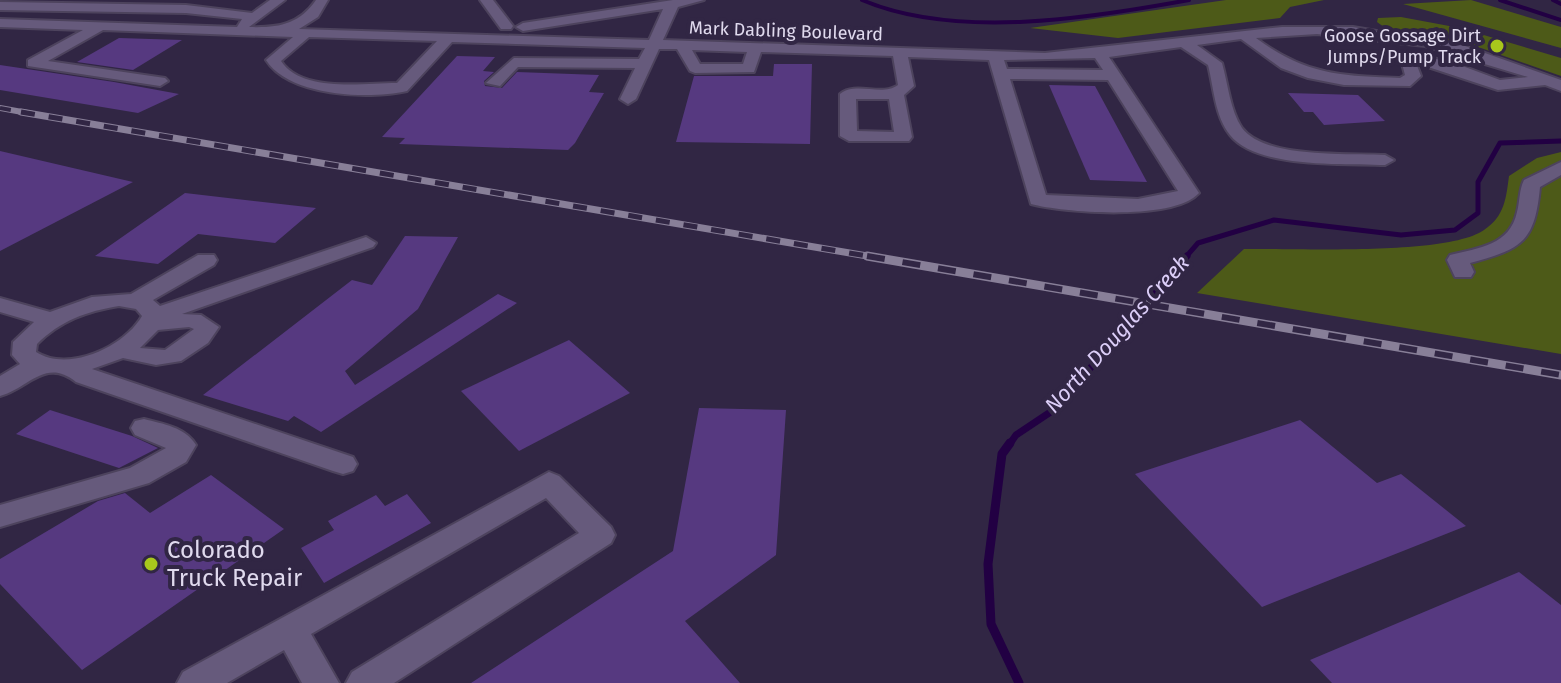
<svg xmlns="http://www.w3.org/2000/svg" width="1561" height="683" font-family="'Fira Sans',sans-serif">
<rect width="100%" height="100%" fill="#312644"/>
<g fill="#4d5a18">
<polygon points="1226,0 1324,0 1290,7 1280,18 1118,38 1030,28"/>
<polygon points="1471,0 1561,27 1561,48 1403,4"/>
<polygon points="1401,17 1460,28 1561,58 1561,76 1481,48 1384,27 1377,22 1378,18"/>
<path d="M1561,152V354L1197,293L1244,249C1295,248 1447,256 1484,230C1505,216 1506,198 1509,176L1537,158Z"/>
</g>
<g fill="none" stroke-linecap="round" stroke-linejoin="round">
<g stroke="#220043" stroke-width="4">
<path d="M862,0C956,40 1091,18 1189,0"/>
<polyline points="1500,0 1561,20"/>
<polyline points="1553,0 1561,4"/>
</g>
<polyline stroke="#220043" stroke-width="5" points="1185,258 1198,243 1274,220 1401,235 1455,230 1478,213 1478,182 1500,143 1561,141"/>
<polyline stroke="#220043" stroke-width="7" points="1009,445 1016,435 1055,409 1187,256"/>
<polyline stroke="#220043" stroke-width="9" points="1010,443 1002,454 988,564 991,624 1019,683"/>
</g>
<g fill="#563980">
<polygon points="119,38 182,40 133,70 77,62"/>
<polygon points="457,56 495,57 483,71 494,72 484,81 485,86 502,88 517,72 599,75 589,92 604,93 575,143 568,150 399,144 405,138 382,137"/>
<polygon points="774,64 812,64 810,144 676,142 694,76 773,76"/>
<polygon points="0,65 114,82 179,94 138,113 0,90"/>
<polygon points="1049,85 1095,86 1147,182 1090,180"/>
<polygon points="1288,93 1358,95 1385,121 1324,125 1313,112 1304,112"/>
<polygon points="0,151 133,182 0,251"/>
<polygon points="185,193 316,208 275,243 198,234 158,264 95,256"/>
<polygon points="405,236 458,237 418,309 345,371 355,385 498,294 517,303 321,432 294,416 288,421 203,395 352,280 372,285"/>
<polygon points="569,340 630,393 519,451 461,391"/>
<polygon points="699,408 786,410 776,555 685,621 740,683 471,683 673,551"/>
<polygon points="50,410 132,436 158,448 119,468 16,434"/>
<polygon points="1300,420 1377,483 1401,474 1466,526 1262,607 1135,474"/>
<polygon points="211,475 284,529 82,670 0,584 0,559 98,501 125,493 150,513"/>
<polygon points="407,494 431,523 324,583 301,548 334,530 328,521 376,495 385,506"/>
<polygon points="1519,572 1561,605 1561,683 1332,683 1310,660"/>
</g>
<g fill="none" stroke-linecap="round" stroke-linejoin="round">
<defs>
<g id="minor">
<path d="M270,0H285L249,27C277,28 299,25 316,0H328L318,17L299,29L649,40L663,9L523,31L516,27L523,23L673,0H704L678,7L663,40L1045,53L1282,27H1353L1465,46L1561,80V91L1545,85L1498,90L1416,63L1421,76L1410,86L1344,85L1308,78L1281,68L1241,39L1197,45L1222,63C1228,84 1230,110 1242,128C1265,159 1349,153 1385,155L1394,160L1385,165C1345,163 1257,169 1230,135C1215,116 1214,89 1208,65L1181,47L1109,57L1199,193C1174,221 1065,213 1031,204L989,60L908,57L914,86L904,95L912,137L909,141H849L840,136V94C856,81 882,97 898,85L893,56L761,52L754,72L695,73L690,71L677,49H659L636,99L628,104L620,99L635,68L518,67L500,86L486,83L514,58L639,59L645,48L452,42L407,91C367,100 289,96 266,60L293,37L103,30L48,61L165,78L168,81L160,86L28,66V60L83,30L0,27V19L237,27L242,19L186,13L0,10V2L186,5L252,13ZM1317,34L1425,46L1528,77L1500,80L1457,64L1408,52L1400,56L1405,75L1400,78C1341,76 1305,75 1256,38ZM309,37L437,41L397,83C363,83 302,93 281,61ZM692,50L747,52L743,64H700ZM1095,58L1103,70L1007,69L1004,60ZM1010,79L1108,80L1178,191L1138,199L1046,195ZM856,99H889L894,132L857,131Z"/>
<polygon points="480,0 493,0 513,26 511,29 501,29"/>
<path d="M1561,162V175L1540,187C1535,242 1522,249 1470,263L1474,272L1471,277H1455L1447,260L1450,255C1479,248 1510,245 1517,212C1520,201 1519,190 1524,180Z"/>
<path d="M366,237L376,243L373,247L182,314L201,315L219,327L208,343L181,361L156,365L123,358L92,369L353,457L357,464L353,471L343,474L333,471L76,382C45,357 28,389 0,396V376L20,364L12,355L13,342L34,322L0,312V298L50,312L92,297L131,294L198,255H214L217,260L214,265L153,300L160,306ZM119,306L136,309L142,316C125,346 69,373 36,352L37,344C60,321 87,311 119,306ZM189,327L194,329L165,350L140,348L158,330Z"/>
<path d="M144,419C163,424 185,427 196,445L186,462L149,483L0,527V505L130,468L166,448L135,435L131,428L135,421Z"/>
<polygon points="549,472 559,476 611,527 615,535 611,543 394,683 346,683 352,672 579,533 546,498 311,634 339,683 302,683 284,650 227,683 177,683 183,672"/>
</g>
</defs>
<use href="#minor" stroke="#4d435d" stroke-width="4"/>
<use href="#minor" fill="#665a7c" fill-rule="evenodd"/>
<defs>
<polyline id="rail-far2" points="0,108 33,114"/>
<polyline id="rail-far1" points="21,112 879,258"/>
<polyline id="rail" points="867,256 1561,375"/>
</defs>
<use href="#rail-far2" stroke="#887f98" stroke-width="6"/>
<use href="#rail-far1" stroke="#887f98" stroke-width="7"/>
<use href="#rail" stroke="#887f98" stroke-width="9"/>
<use href="#rail-far2" stroke="#312644" stroke-width="4" stroke-dasharray="11" stroke-linecap="butt"/>
<use href="#rail-far1" stroke="#312644" stroke-width="5" stroke-dasharray="14" stroke-linecap="butt"/>
<use href="#rail" stroke="#312644" stroke-width="6" stroke-dasharray="18" stroke-linecap="butt"/>
</g>
<g fill="#a8c71c" stroke="#312644" stroke-width="3">
<circle cx="1497" cy="46" r="8"/>
<circle cx="151" cy="564" r="8"/>
</g>
<g text-anchor="middle" dominant-baseline="central" stroke-width="8" stroke-linejoin="round" paint-order="stroke">
<g font-size="18" fill="#e0daee" stroke="#312644">
<text transform="translate(786 31) rotate(2)">Mark Dabling Boulevard</text>
</g>
<g font-size="18" fill="#e0daee" stroke="#312644" text-anchor="end">
<text x="1481" y="36">Goose Gossage Dirt<tspan x="1481" dy="21">Jumps/Pump Track</tspan></text>
</g>
<g font-size="22" font-style="italic" fill="#dccef8" stroke="#312644">
<text transform="translate(1117 334) rotate(-48)">North Douglas Creek</text>
</g>
<g font-size="24" fill="#e0daee" stroke="#312644" text-anchor="start">
<text x="167" y="550">Colorado<tspan x="167" dy="28">Truck Repair</tspan></text>
</g>
</g>
</svg>
